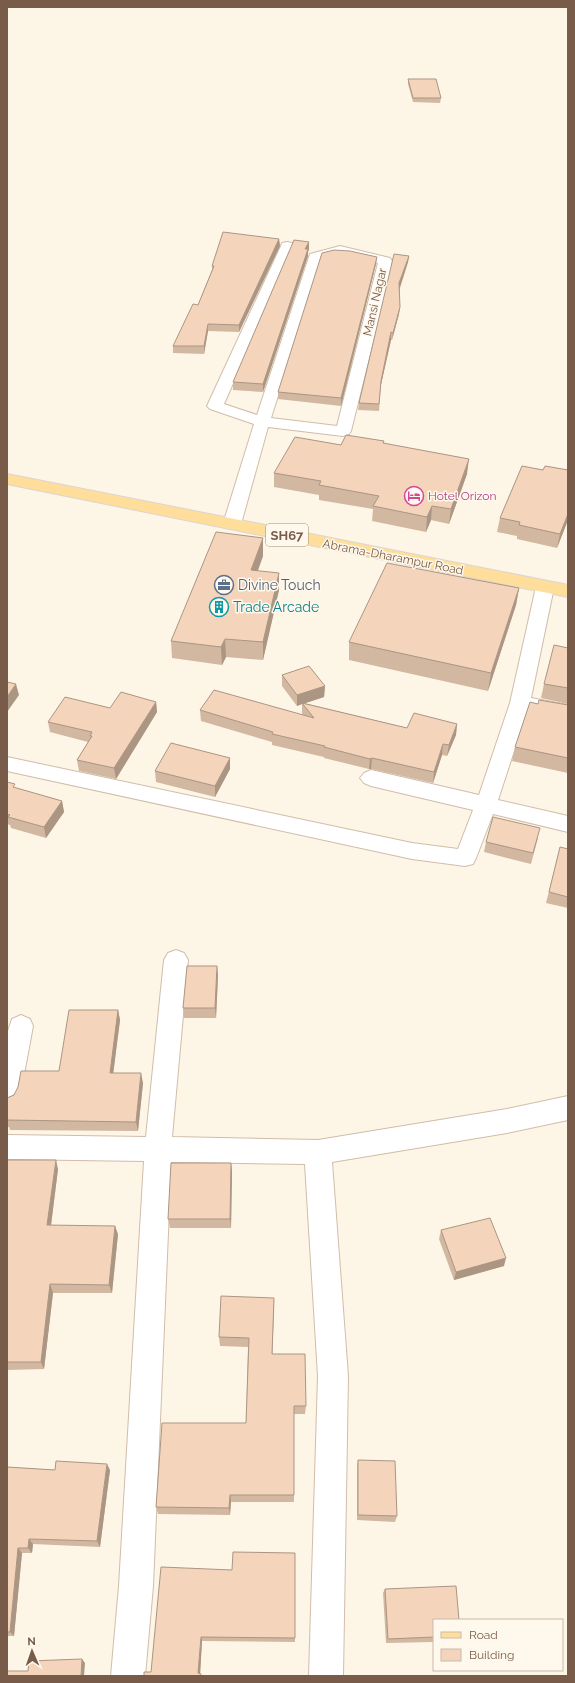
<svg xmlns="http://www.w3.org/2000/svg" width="575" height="1683" font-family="Raleway,sans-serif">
<rect width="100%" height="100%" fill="#fdf5e5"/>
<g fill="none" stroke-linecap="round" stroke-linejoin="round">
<defs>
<g id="minor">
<path d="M287,242L292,243L293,246L224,404L257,415L310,254L340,246L390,258L392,261L391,270L351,431L349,434L343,436L268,427L241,524L238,528L232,529L226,528L223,524L254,424L210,409L207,406L281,246L282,243ZM340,254L378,263L337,426L271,418L321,259Z"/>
<polygon points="545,581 551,583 554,587 531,698 568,705 568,719 527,711 498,800 568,816 568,832 493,814 476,858 473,864 465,866 412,859 7,771 7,757 412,843 458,849 473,810 371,786 364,783 360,778 364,773 371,770 479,795 510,703 536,587 539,583"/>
<polygon points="176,950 184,953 188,960 172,1137 318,1140 507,1109 568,1096 568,1120 507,1133 332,1162 348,1376 343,1676 309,1676 318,1376 305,1164 171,1162 153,1586 145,1676 111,1676 119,1586 144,1161 7,1159 7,1135 146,1137 164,960 168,953"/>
<polygon points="21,1015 30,1019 33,1026 20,1096 16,1104 7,1108 7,1034 12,1019"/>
</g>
<polygon id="major" points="7,474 568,585 568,597 7,484"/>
</defs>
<use href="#minor" stroke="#d0bdab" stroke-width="2"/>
<use href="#major" stroke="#dcd5d0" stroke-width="2"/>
<use href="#minor" fill="#fff" fill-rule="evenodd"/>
<use href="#major" fill="#ffde9b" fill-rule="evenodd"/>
</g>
<g fill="#d2b7a1">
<polygon points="408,79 441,98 440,103 413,102 408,84"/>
<polygon points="279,239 280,246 239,332 208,331 204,354 173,353 173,346 198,305 212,270 212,266"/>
<polygon points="309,242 309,249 308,252 308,256 263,392 233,390 233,382"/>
<polygon points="409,256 408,262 400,288 399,314 392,340 391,340 380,389 379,411 358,410 359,403"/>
<polygon points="376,264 341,406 278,399 278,392"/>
<polygon points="384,443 467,474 449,524 431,520 426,532 372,521 373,509 319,500 319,495 274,487 274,473 341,445"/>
<polygon points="543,470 568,470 568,520 557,548 517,539 517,536 497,532 500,518"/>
<polygon points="263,556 258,571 279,590 263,660 226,657 222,665 172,658 171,641"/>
<polygon points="519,588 516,605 488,691 349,660 349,642"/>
<polygon points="568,648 568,704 541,698 544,684"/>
<polygon points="282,675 325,686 324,697 304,703 407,728 457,724 456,735 447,756 442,755 433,783 371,769 369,769 324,758 324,757 272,745 272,742 201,721 200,710 304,716 302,714 302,704 297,706 282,686"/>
<polygon points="156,702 157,712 116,779 79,771 77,760 88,742 50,732 48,722"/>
<polygon points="538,704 568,705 568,773 512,761 515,747"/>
<polygon points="230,769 215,797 156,782 155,771"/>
<polygon points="7,782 16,788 62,801 64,812 46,838 11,828 10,825 7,824"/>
<polygon points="538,838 531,864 484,852 486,842"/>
<polygon points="560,847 568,849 568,908 546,903"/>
<polygon points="217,966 218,976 216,1018 184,1018 183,1008"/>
<polygon points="118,1010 120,1020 113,1073 143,1083 138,1131 10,1130 9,1127 7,1127 7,1098 59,1071"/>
<polygon points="7,1160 58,1169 51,1225 118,1234 112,1293 53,1293 44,1369 7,1370"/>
<polygon points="231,1163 232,1172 231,1228 170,1228 168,1219"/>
<polygon points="441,1230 504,1266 454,1280 439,1239"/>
<polygon points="274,1298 272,1354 306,1406 305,1414 294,1414 294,1502 231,1502 230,1515 158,1514 156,1507 246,1423 248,1347 220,1346 219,1337"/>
<polygon points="358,1460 397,1516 395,1522 357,1520 357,1466"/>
<polygon points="7,1467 55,1470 110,1470 100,1547 33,1544 32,1553 22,1553 14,1636 7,1636"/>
<polygon points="295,1553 295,1642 202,1641 200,1674 151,1672 232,1570"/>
<polygon points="385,1589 434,1620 434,1642 386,1643 383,1593"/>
</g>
<g fill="#ab9583">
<polygon points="279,239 280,246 239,332 239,325"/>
<polygon points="309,242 309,249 308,252 308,256 263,392 263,384 305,249"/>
<polygon points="409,256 408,262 399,290 399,283"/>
<polygon points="377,257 376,264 341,406 341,398"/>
<polygon points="400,307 399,314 392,340 393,333"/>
<polygon points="208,324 208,331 204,354 204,346"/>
<polygon points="391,332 391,340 380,389 379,411 381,381"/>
<polygon points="469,459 467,474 449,524 451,509"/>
<polygon points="432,506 431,520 426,532 427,517"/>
<polygon points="568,514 568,520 557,548 560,534"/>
<polygon points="263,538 263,556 251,588 251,570"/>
<polygon points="279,573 279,590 263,660 263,642"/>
<polygon points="519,588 516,605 488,691 491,673"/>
<polygon points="225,639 226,657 222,665 221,647"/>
<polygon points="16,684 19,695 7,712 7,697"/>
<polygon points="325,686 324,697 303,704 302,703 302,704 297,706 297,695"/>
<polygon points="156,702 157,712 116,779 114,768"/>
<polygon points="457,724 456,735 447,756 449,745"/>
<polygon points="443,744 442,755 433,783 434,772"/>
<polygon points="230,758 230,769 215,797 215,786"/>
<polygon points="372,758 371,769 369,769 370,759"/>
<polygon points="62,801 64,812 46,838 44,827"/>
<polygon points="217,966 218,976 216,1018 215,1008"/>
<polygon points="118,1010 120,1020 112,1083 110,1073"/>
<polygon points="141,1073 143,1083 138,1131 136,1122"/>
<polygon points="56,1160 58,1169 50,1233 47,1225"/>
<polygon points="231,1163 232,1172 231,1228 230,1219"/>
<polygon points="115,1226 118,1234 112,1293 109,1285"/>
<polygon points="506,1258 504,1266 454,1280 456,1272"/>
<polygon points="50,1284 53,1293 44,1369 41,1362"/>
<polygon points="274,1298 274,1307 272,1363 272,1354"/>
<polygon points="107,1464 110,1470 100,1547 97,1541"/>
<polygon points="230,1495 231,1502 230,1515 229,1508"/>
<polygon points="29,1539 33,1544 32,1553 28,1548"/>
<polygon points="18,1548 22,1553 14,1636 10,1632"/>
<polygon points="201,1637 202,1641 200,1676 198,1673"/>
<polygon points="82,1659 85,1663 84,1676 81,1676"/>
</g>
<g fill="#f4d5bb" stroke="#ab9583">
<polygon points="408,79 436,79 441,98 413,98"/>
<polygon points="223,232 279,239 239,325 208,324 204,346 173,346 193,304 198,305 214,266 212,266"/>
<polygon points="294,240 309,242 305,249 308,249 263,384 233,382"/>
<polygon points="334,250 350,251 377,257 341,398 278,392 322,253"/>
<polygon points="394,254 409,256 399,283 400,307 393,333 391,332 381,381 379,404 359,403"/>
<polygon points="346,435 384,441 383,443 469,459 451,509 432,506 427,517 373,506 379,496 319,485 321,481 274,473 295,437 341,445"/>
<polygon points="522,466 543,470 545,466 568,470 568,514 560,534 519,525 520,522 500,518"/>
<polygon points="216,532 263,538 251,570 279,573 263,642 225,639 221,647 171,641"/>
<polygon points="387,563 519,588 491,673 349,642"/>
<polygon points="554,645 568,648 568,688 544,684"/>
<polygon points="309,666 325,686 297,695 282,675"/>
<polygon points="7,682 16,684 7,697"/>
<polygon points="214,690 314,718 302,703 407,728 414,713 457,724 449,745 443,744 434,772 372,758 370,759 324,747 325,746 272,734 273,732 200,710"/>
<polygon points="121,692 156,702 114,768 77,760 92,736 90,736 92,732 48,722 65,697 110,708"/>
<polygon points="539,700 568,705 568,758 515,747 530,702 538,704"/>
<polygon points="171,743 230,758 215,786 155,771"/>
<polygon points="7,782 15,784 13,787 62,801 44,827 8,817 10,815 7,814"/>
<polygon points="493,817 540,828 533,853 486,842"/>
<polygon points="560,847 568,849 568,897 549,892"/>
<polygon points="187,966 217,966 215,1008 183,1008"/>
<polygon points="69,1010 118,1010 110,1073 141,1073 136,1122 7,1120 7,1098 14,1095 18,1087 21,1071 59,1071"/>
<polygon points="7,1160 56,1160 47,1225 115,1226 109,1285 50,1284 41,1362 7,1362"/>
<polygon points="171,1163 231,1163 230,1219 168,1219"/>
<polygon points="490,1218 506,1258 456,1272 441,1230"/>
<polygon points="221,1296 274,1298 272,1354 305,1354 306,1406 294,1406 294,1495 230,1495 229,1508 156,1507 162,1423 246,1423 249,1338 219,1337"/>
<polygon points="358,1460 395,1461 397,1516 358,1515"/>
<polygon points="56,1461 107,1464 97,1541 29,1539 28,1548 18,1548 10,1632 7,1632 7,1467 55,1470"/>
<polygon points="233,1552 295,1553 295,1638 201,1637 198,1673 201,1674 201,1676 144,1676 144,1672 151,1672 161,1567 232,1570"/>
<polygon points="456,1586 459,1620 434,1620 434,1637 388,1639 385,1589"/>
<polygon points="82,1659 81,1676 7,1676 7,1671 28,1671 29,1661"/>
</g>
<defs>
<symbol id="hotel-ring" viewBox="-11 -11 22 22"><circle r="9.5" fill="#fff9ed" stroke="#d1479c" stroke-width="1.5"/><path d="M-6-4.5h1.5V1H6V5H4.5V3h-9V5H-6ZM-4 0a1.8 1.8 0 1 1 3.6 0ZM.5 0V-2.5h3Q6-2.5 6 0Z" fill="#d1479c"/></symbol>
<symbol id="office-ring" viewBox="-11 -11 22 22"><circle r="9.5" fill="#fff9ed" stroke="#5c6f8a" stroke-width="1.5"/><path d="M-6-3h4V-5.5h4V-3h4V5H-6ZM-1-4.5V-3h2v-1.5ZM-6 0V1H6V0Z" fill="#5c6f8a"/></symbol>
<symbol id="building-ring" viewBox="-11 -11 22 22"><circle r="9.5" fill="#fff9ed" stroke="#0f9aa8" stroke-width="1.5"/><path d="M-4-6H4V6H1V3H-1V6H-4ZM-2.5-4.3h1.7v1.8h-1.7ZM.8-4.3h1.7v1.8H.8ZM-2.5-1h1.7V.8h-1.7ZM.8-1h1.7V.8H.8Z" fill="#0f9aa8"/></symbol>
</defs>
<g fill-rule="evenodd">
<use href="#hotel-ring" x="403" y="485" width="22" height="22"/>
<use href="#office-ring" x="213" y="574" width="22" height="22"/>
<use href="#building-ring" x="208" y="596" width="22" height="22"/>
</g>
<g text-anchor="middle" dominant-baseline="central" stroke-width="3" stroke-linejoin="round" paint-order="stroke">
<g font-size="12" fill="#785c49" stroke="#fff9ed">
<text transform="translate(375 302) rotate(-77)">Mansi Nagar</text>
<text transform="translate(393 557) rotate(11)">Abrama-Dharampur Road</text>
</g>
<g font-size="12" fill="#b23c85" stroke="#fff9ed" text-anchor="start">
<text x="428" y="496">Hotel Orizon</text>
</g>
<rect fill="#fff9ed" stroke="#a08b7a" stroke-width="1" x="266" y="524" width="42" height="22" rx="3"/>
<g font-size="13" font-weight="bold" fill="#785c49">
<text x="287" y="535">SH67</text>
</g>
<g font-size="14" fill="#4e5e75" stroke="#fff9ed" text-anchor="start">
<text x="238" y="585">Divine Touch</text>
</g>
<g font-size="14" fill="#0d838f" stroke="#fff9ed" text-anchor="start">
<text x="233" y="607">Trade Arcade</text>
</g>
</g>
<rect width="575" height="1683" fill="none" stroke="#785c49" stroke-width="16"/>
<rect x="433" y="1619" width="130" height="52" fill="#fff9ed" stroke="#c9baab"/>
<rect x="441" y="1632" width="20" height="6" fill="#ffde9b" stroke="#c9baab"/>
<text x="469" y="1639" font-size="12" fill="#785c49">Road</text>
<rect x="441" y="1649" width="20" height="12" fill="#f4d5bb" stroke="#c9baab"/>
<text x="469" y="1659" font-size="12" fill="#785c49">Building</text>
<g transform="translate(32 1651) rotate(358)" stroke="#fff9ed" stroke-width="3" paint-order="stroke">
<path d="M0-3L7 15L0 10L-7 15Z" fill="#785c49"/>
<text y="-6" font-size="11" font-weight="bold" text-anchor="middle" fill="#785c49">N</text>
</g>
</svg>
